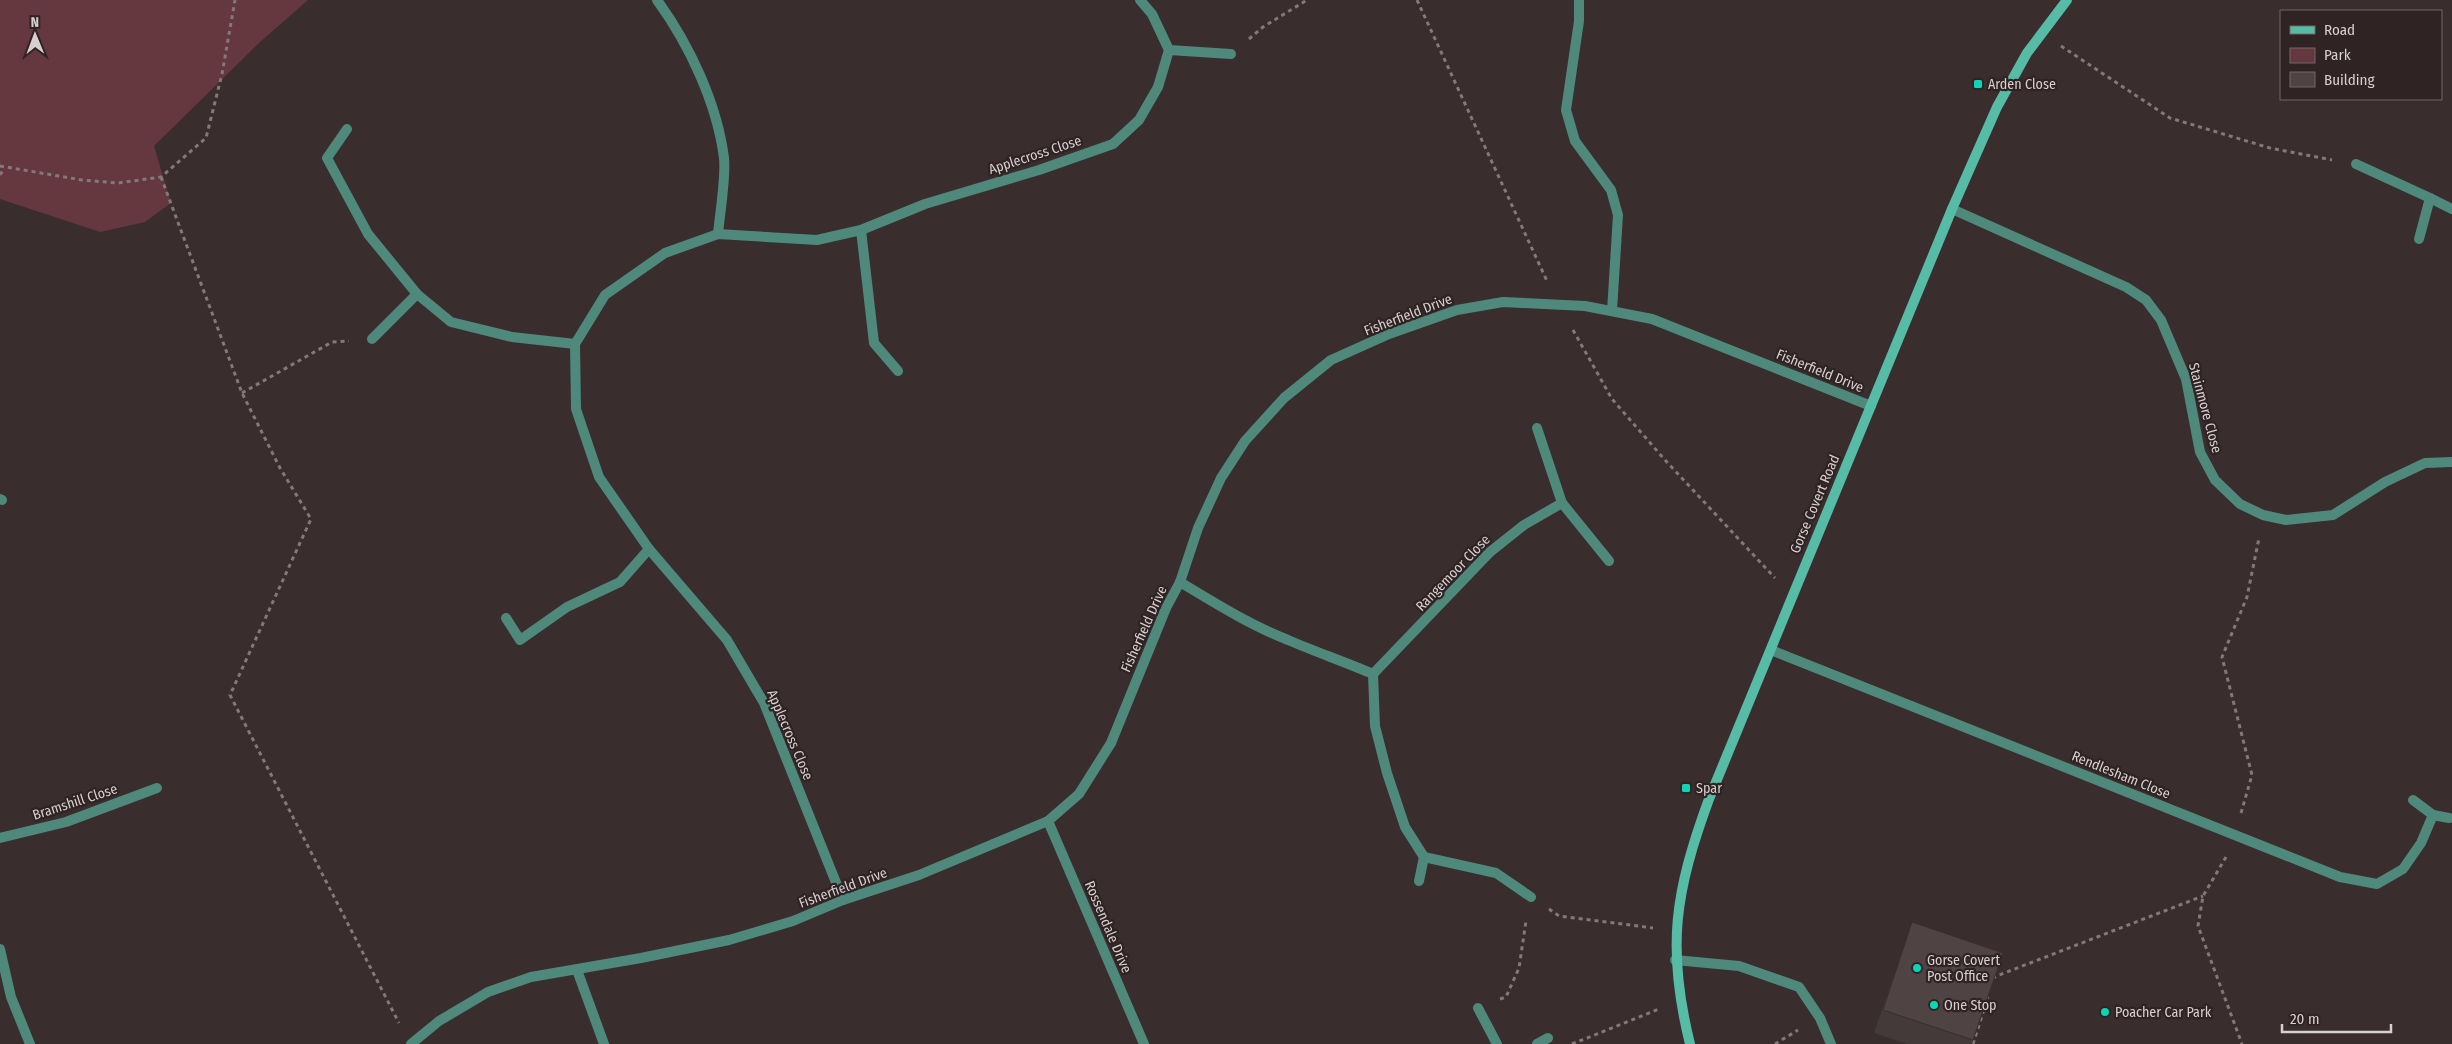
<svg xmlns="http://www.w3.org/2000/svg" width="2452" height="1044" font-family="'Fira Sans Condensed',sans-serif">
<rect width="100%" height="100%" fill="#392d2e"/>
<polygon fill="#64383e" points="0,0 308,0 260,42 154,146 171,203 145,222 100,232 0,199"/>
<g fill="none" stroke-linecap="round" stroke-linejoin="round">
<g stroke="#83797a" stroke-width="3" stroke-dasharray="4 4" stroke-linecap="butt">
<polyline points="1417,0 1547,281"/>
<polyline points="1249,39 1263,27 1307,0"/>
<polyline points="2061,46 2170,118 2270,148 2332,160"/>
<polyline points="0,166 82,180 118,183 161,177 206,138 222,74 235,0"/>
<polyline points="0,175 4,169"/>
<polyline points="161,177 242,393 280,468 311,519 230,695 399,1023"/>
<polyline points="1573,330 1612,399 1665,460 1775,578"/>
<polyline points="242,393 332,342 349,341"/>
<polyline points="2241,813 2252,775 2222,657 2247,597 2259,538"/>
<polyline points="2226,857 2203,896 2198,926 2242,1044"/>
<polyline points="1549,909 1559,916 1653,928"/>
<polyline points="1994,979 1994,977 2203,896"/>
<polyline points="1500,999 1506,997 1519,968 1526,921"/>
<polyline points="1572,1044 1659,1009"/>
<polyline points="1775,1044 1798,1030"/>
<polyline points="1973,1044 1988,997"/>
</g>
<g stroke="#4e897b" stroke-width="10">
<path d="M657,0C689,44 717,103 724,158C726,178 720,212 718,234"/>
<polyline points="1579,0 1579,21 1566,110 1575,141 1611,190 1618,215 1612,311"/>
<polyline points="1169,50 1231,54"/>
<polyline points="347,129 327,158 368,234 417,294 451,322 512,337 575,344"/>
<polyline points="2356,164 2430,198 2419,239"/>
<polyline points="2430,198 2452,209"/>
<polyline points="1952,209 2126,287 2146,300 2161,320 2186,379 2200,452 2215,480 2240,504 2263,515 2286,520 2333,515 2385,482 2425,463 2452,462"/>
<polyline points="861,230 874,343 898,371"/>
<polyline points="372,339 417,294"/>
<polyline points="1537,428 1562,503 1609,561"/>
<polyline points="0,499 2,500"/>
<path d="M1180,582C1215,603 1250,625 1288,640C1316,652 1345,662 1373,674"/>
<polyline points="506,618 520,640 567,607 620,582 649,549"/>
<polyline points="1771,650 2340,877 2377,884 2403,869 2421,843 2433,815"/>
<polyline points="2413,800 2433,815 2449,818"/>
<polyline points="1048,821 1144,1044"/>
<polyline points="0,838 66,822 157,788"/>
<polyline points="1419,881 1424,857"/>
<polyline points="1531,897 1496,873 1424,857 1405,827 1387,773 1375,726 1373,674 1490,552 1524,525 1562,503"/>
<polyline points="843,900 764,703 727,640 649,549 599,477 576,409 575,344 605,295 665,253 718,234 817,240 861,230 925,204 1039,170 1113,144 1139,120 1158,87 1169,50 1152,14 1140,0"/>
<polyline points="0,949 11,997 30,1044"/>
<polyline points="1675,960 1739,966 1799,987 1820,1018 1831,1044"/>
<polyline points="577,970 604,1044"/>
<polyline points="1478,1008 1497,1044"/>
<polyline points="411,1044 439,1021 488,992 531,977 641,958 729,940 793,921 843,900 919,875 1048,821 1079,794 1111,743 1166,608 1180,582 1198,528 1221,478 1245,441 1284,398 1331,360 1389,334 1457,310 1503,302 1585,306 1652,319 1871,406"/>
<polyline points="1537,1044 1548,1038"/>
</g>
<path stroke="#57bca5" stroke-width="10" d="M1690,1044C1666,947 1675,892 1709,799L1952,209L1997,107L2027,53L2067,0"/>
</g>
<polygon fill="#453a3a" points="1912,922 2003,953 1972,1044 1907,1044 1874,1033"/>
<polygon fill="#504344" stroke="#382f30" points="1912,922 2003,953 1973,1040 1883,1010"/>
<g fill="#0cd5b5" stroke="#2f2324" stroke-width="2">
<rect x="1973" y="79" width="10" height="10" rx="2.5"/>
<rect x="1681" y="783" width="10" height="10" rx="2.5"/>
<circle cx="1917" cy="968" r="5"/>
<circle cx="1934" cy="1005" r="5"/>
<circle cx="2105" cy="1012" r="5"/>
</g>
<g text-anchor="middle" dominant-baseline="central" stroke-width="4.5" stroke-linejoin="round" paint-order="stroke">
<g font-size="14" fill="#d7cfd0" stroke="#2f2324" text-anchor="start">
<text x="1988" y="84">Arden Close</text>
<text x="1696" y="788">Spar</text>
<text x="1927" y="960">Gorse Covert<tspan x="1927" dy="16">Post Office</tspan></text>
<text x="1944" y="1005">One Stop</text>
<text x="2115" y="1012">Poacher Car Park</text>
</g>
<g font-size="14" fill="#d7cfd0" stroke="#2f2324">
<text transform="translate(1035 155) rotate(-18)">Applecross Close</text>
<text transform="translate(1408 315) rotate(-21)">Fisherfield Drive</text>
<text transform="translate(1820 371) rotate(22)">Fisherfield Drive</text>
<text transform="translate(2205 408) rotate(75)">Stainmore Close</text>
<text transform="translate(1815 504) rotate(-67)">Gorse Covert Road</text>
<text transform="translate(1453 573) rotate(-46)">Rangemoor Close</text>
<text transform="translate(1144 629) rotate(-66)">Fisherfield Drive</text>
<text transform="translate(790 735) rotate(67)">Applecross Close</text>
<text transform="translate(2121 775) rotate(22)">Rendlesham Close</text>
<text transform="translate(75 802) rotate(-18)">Bramshill Close</text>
<text transform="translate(843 888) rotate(-20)">Fisherfield Drive</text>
<text transform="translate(1108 927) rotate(67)">Rossendale Drive</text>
</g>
</g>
<rect x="2280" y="10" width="162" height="90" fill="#2f2324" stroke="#726869"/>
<rect x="2290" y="26" width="25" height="8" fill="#57bca5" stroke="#726869"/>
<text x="2324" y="35" font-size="15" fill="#d7cfd0">Road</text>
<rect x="2290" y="48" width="25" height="15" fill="#64383e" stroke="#726869"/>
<text x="2324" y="60" font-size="15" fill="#d7cfd0">Park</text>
<rect x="2290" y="72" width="25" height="15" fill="#504344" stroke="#726869"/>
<text x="2324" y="85" font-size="15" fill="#d7cfd0">Building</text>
<g transform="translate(35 35) rotate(359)" stroke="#2f2324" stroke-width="4" paint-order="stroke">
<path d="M0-4L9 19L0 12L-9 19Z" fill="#d7cfd0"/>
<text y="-8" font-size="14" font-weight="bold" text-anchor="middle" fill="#d7cfd0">N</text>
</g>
<path d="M2282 1024v8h109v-8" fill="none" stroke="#d7cfd0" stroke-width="2.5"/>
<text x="2290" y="1024" font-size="15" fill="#d7cfd0" stroke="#2f2324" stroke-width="4" paint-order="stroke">20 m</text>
</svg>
